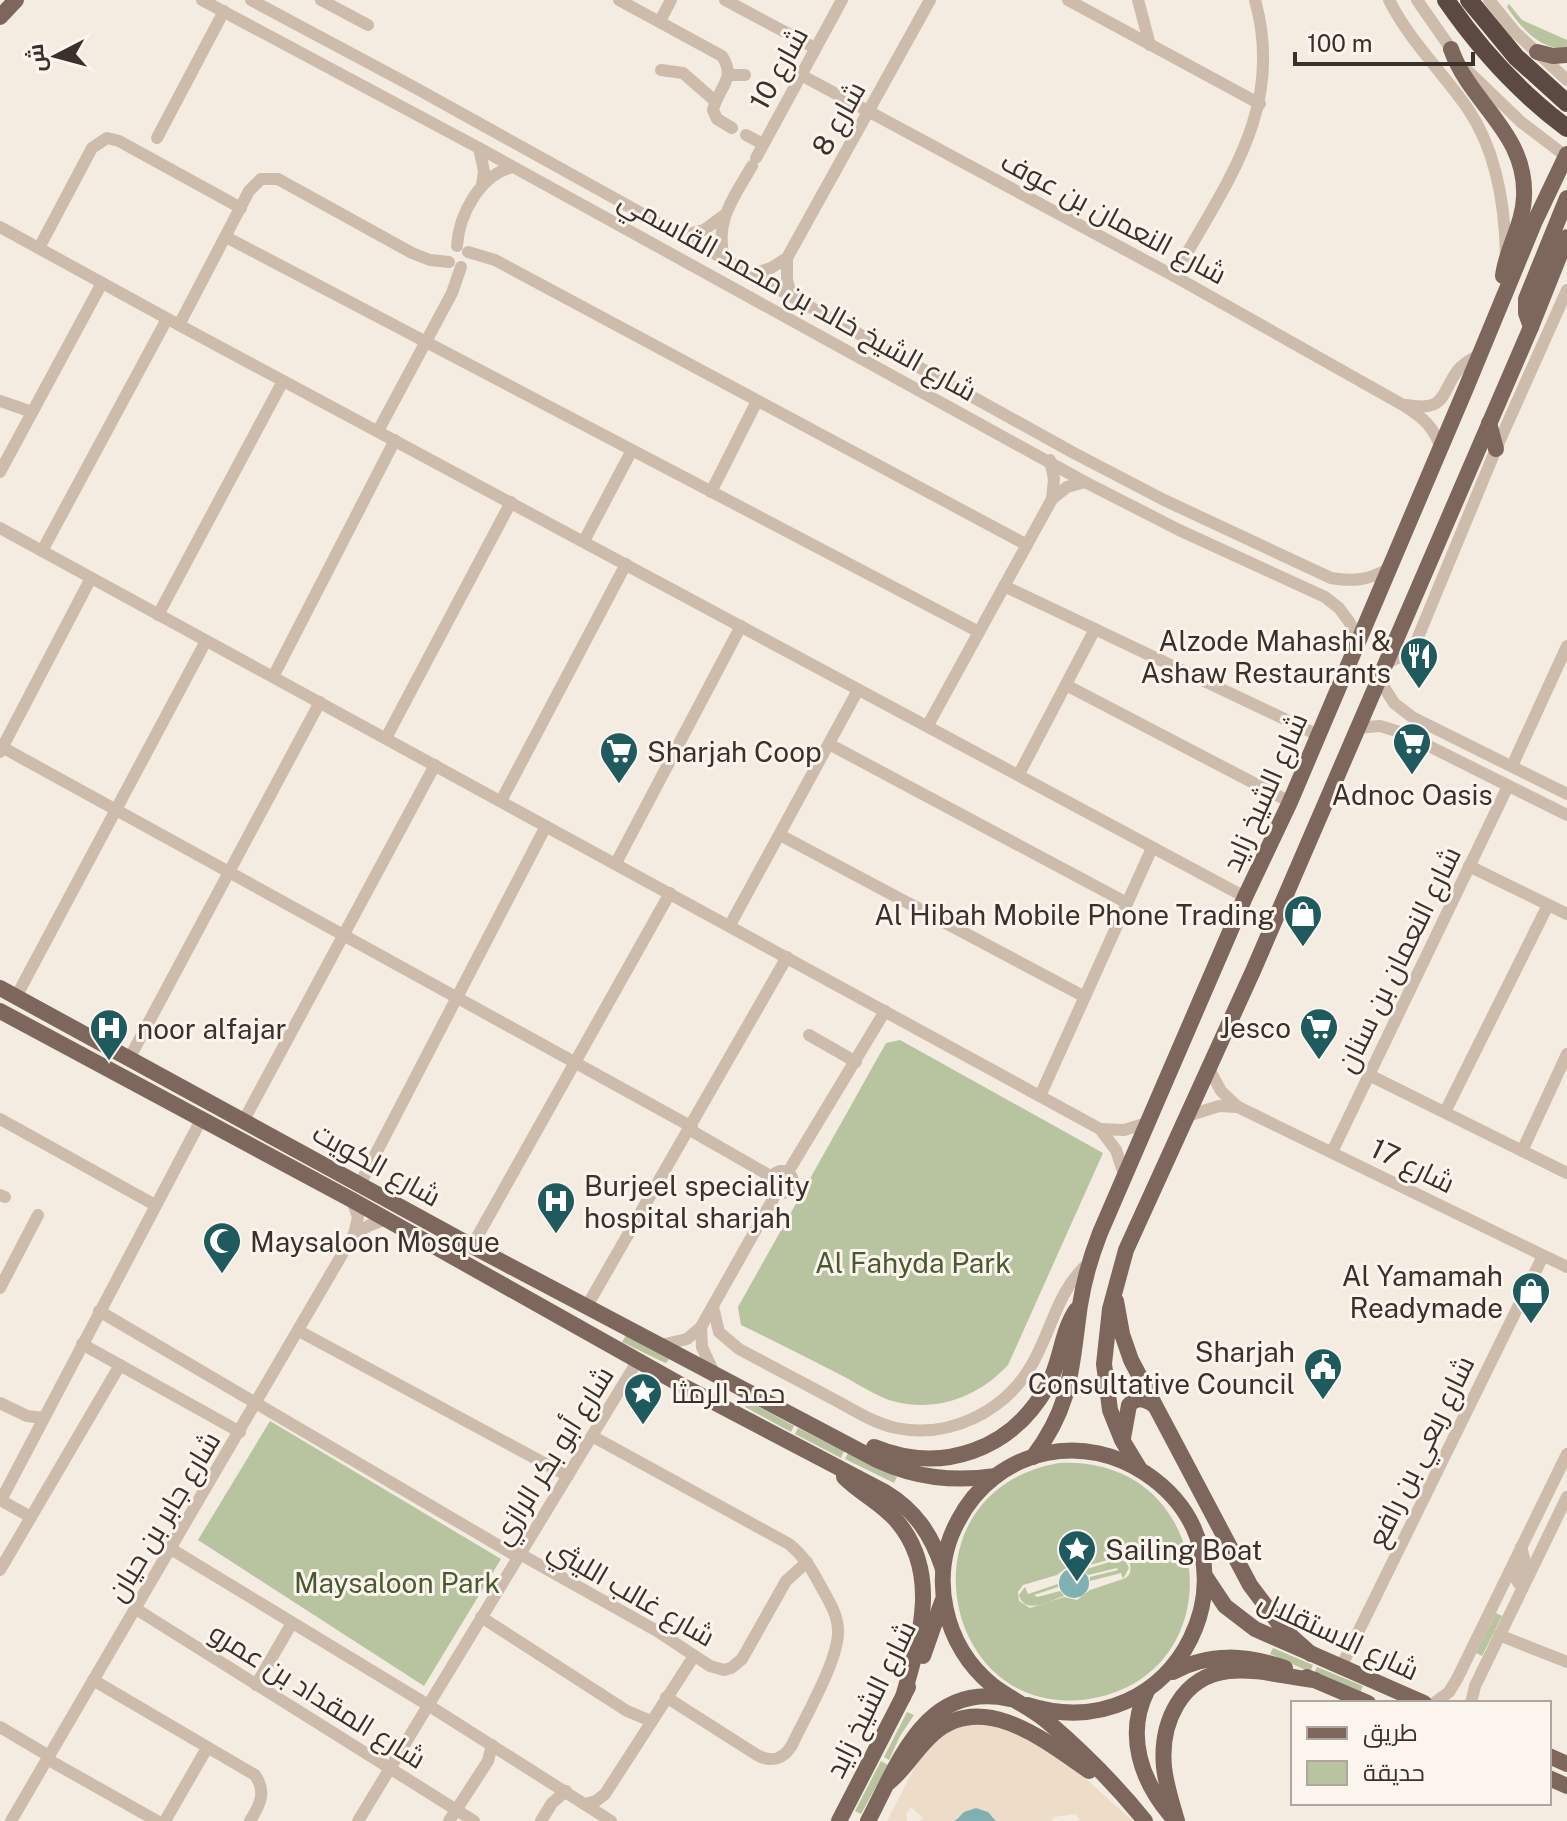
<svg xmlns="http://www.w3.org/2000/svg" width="1567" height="1821" font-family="'Public Sans',Cairo,sans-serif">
<rect width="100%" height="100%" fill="#f4ebe1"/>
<g fill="#b8c4a0" fill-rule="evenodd">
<path d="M1509,4L1522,20L1567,40V48C1541,51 1520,27 1507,7Z"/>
<path d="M900,1040L1103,1153L1008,1365C979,1396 939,1412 896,1402C876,1397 854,1381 835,1372C804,1356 772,1340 741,1325L738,1307L886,1043Z"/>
<polygon points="626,1335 669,1359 666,1363 661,1361 622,1342"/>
<polygon points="748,1401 794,1426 791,1432 745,1407"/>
<polygon points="270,1421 501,1559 424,1686 198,1540"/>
<polygon points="798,1428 844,1451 841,1458 795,1434"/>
<polygon points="848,1453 897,1477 894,1483 845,1459"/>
<path d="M1059,1463C1218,1455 1237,1676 1089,1699C940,1722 897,1491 1059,1463ZM1118,1557L1129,1562C1132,1568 1131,1576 1123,1579L1129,1568L1126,1562L1120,1559L1083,1570L1088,1575L1117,1568L1118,1570L1090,1577V1581L1121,1573L1123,1579L1090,1590L1077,1600L1064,1597L1030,1608L1019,1601L1018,1592L1023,1585L1057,1575L1070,1565L1083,1567Z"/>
<path d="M1058,1584V1587L1034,1595L1037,1597L1060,1591L1064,1596C1049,1601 1025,1616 1019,1595L1025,1587L1028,1594Z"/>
<polygon points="1496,1613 1502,1616 1482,1656 1476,1653"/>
<polygon points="1273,1648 1313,1665 1310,1672 1270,1654"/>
<polygon points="1317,1667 1363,1686 1360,1693 1314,1673"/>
<polygon points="907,1712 914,1715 900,1736 889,1760 884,1757"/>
<polygon points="881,1761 888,1765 861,1814 855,1811"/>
</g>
<polygon fill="#ecdcc8" points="976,1722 1014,1730 1068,1763 1133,1821 1074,1821 1080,1820 1076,1814 1054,1817 1052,1821 996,1821 993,1816 959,1815 955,1821 919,1821 923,1818 911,1807 906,1814 907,1821 887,1821 918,1761 945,1731"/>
<g fill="#7fb0b2">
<circle cx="1074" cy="1583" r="15"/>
<polygon points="976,1808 988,1812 996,1821 955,1821 964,1812"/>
</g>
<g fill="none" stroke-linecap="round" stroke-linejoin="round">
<g stroke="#cdbbac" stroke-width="12">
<polyline points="202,0 479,148 1085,482 1179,530 1325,597 1339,608 1350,623 1357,641"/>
<path d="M251,0L412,86L1072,452L1164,500L1331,578C1353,582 1370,580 1389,568"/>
<polyline points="321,0 368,25"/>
<path d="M619,0L722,56C737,79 718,88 713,110L717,119L732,128"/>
<polyline points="725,0 815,48"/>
<polyline points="1068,0 1260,104"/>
<polyline points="1138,0 1150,45"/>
<path d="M1389,0C1411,43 1441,70 1468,109C1496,150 1505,207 1506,256"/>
<polyline points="1417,0 1456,56"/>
<polyline points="1489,0 1515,32 1567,80"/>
<polyline points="660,21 671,0"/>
<polyline points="661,70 683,73 715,101"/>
<polyline points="1468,71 1521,122 1567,157"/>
<polyline points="729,75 745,75"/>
<path d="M801,75L1174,276L1403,405C1422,417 1434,426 1441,449"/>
<polyline points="746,135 763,144"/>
<polyline points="157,138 224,11"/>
<polyline points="479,148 484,171 482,186"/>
<polyline points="756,158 842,0"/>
<polyline points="0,227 179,325 1245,897"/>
<polyline points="681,236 704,230 723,216"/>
<polyline points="226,237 979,632"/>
<path d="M457,246C459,214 480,175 513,167"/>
<polyline points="39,248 92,148 107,138 119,141 241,208"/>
<polyline points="468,252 495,260 1027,545"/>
<polyline points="787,258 787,280 791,295"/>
<path d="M725,260C713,223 734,197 752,166"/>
<polyline points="753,274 771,268 787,258 930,0"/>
<path d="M1174,276C1224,185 1286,110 1255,0"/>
<polyline points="179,325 249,191 261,179 278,179 412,253 430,260 449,262"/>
<polyline points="0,401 32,412"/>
<path d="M1406,405C1447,412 1440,394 1458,370C1464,363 1471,359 1479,355"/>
<polyline points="378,431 452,293 461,267"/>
<polyline points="0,472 102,283"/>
<polyline points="711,492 757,401"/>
<polyline points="1052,499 1067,487 1085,482"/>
<polyline points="0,528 1100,1129 1116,1150 1124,1174"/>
<polyline points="584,541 632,450"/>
<polyline points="42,551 167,319"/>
<polyline points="1004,586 1318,735"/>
<polyline points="158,615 283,381"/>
<polyline points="1384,664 1402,656 1416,642 1496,449 1567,290"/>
<polyline points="273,677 395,440"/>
<polyline points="1378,678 1394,703 1412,717 1567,794"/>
<polyline points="1066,685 1290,802"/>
<polyline points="928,725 1052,499 1054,479 1050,460"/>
<polyline points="1356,728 1380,726 1403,733 1567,815"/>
<polyline points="386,738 511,502"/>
<polyline points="829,744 1127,903"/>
<polyline points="0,746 692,1127"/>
<polyline points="0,752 91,578"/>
<polyline points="1512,766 1567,646"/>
<polyline points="1019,774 1095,629"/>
<polyline points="501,801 626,564"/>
<polyline points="780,835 1085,997"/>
<polyline points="616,863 741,626"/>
<polyline points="1469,866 1567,914"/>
<polyline points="730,925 858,690"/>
<polyline points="16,997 206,641"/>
<polyline points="809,1035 856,1062"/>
<polyline points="129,1059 320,702"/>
<polyline points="1208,1067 1221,1091 1238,1107 1567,1267"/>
<polyline points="1369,1075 1567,1173"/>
<polyline points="1040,1096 1152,848"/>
<polyline points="1445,1112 1548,905"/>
<polyline points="1187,1116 1219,1106 1238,1107"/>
<polyline points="0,1119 155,1205"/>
<polyline points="244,1120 435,765"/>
<polyline points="1100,1129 1124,1130 1147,1123"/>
<polyline points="690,1130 772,1177"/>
<polyline points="1522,1151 1567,1054"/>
<polyline points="1332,1152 1508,786"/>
<circle cx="782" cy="1182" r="11"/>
<polyline points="788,1172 885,1011"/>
<polyline points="360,1184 546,826"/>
<polyline points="0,1195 5,1197"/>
<polyline points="354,1234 370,1225 387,1219"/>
<polyline points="472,1246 670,893"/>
<polyline points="0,1288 38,1215"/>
<polyline points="587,1306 787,957"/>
<path d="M713,1307L719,1332L739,1349C771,1366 803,1383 835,1400C855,1411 874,1423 896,1428C949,1439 1004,1412 1031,1366C1052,1331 1057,1289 1090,1262"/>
<polyline points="99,1311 518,1557"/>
<polyline points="701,1327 702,1347 714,1373"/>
<polyline points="299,1331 568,1476"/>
<polyline points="82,1344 240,1432"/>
<polyline points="661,1345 687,1339 701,1327 777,1192"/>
<polyline points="0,1403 27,1416 43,1418"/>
<path d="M592,1436L789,1544C803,1555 811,1568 819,1583C827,1598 837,1612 838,1629C840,1658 805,1717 792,1745C784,1759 771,1763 757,1755L666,1697"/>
<polyline points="0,1500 31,1517"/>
<polyline points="1,1500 201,1120"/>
<polyline points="1521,1547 1524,1558 1516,1579 1519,1584 1524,1584"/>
<polyline points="171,1549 428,1705 611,1821"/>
<polyline points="520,1554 657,1631 710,1666 724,1670 731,1668 742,1659 786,1581 807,1562"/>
<polyline points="0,1570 120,1365"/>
<polyline points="136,1609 474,1821"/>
<polyline points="481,1617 627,1711 651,1721"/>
<polyline points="1499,1635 1567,1662"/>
<polyline points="1341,1667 1543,1256"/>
<path d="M93,1680L255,1775C267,1792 260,1805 250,1821"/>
<polyline points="256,1685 292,1623"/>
<polyline points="1434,1703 1449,1692 1457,1679 1567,1454"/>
<polyline points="1471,1703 1475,1686 1567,1497"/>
<polyline points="0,1727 49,1756"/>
<polyline points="47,1759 157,1821"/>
<polyline points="585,1804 596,1801 605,1794 694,1656"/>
<polyline points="11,1821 354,1234 358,1217 352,1200"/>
<polyline points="165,1821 207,1748"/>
<polyline points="358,1821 638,1360"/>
<polyline points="449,1821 488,1761 492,1745"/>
<polyline points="541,1821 552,1803 566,1791"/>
</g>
<g stroke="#7d675c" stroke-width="16">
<polyline points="0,17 16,0"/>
<path d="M1451,49C1470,104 1527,132 1524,197C1523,225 1506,249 1503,276"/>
<polyline points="1537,52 1553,56 1567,55"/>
<polyline points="1531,327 1526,313 1526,299 1567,198"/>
<polyline points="1489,423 1496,449"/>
<path d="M0,988L472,1246L877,1460C916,1478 953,1482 996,1476"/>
<path d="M0,1011L352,1200L683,1386L885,1492C915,1510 932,1535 943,1569"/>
<polyline points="1116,1301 1122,1334 1131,1360 1250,1585 1283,1629 1311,1654"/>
<path d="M1123,1438L1129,1405C1137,1396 1145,1399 1154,1405"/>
<path d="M874,1447C942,1475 1012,1450 1048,1385C1061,1361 1061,1333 1076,1310"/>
<path d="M1033,1457C1073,1404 1071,1367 1080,1305C1084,1280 1091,1256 1100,1233L1245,897L1290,802L1466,388L1535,221L1567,154"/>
<polyline points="1139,1468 1122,1440 1110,1410 1104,1364 1110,1309 1126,1250 1253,971 1531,327 1567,237"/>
<path d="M844,1477C860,1493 881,1503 896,1520C941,1572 920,1638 903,1697"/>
<polyline points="1205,1576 1225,1606 1255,1629 1424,1703"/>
<polyline points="923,1656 942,1602"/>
<path d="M1173,1672C1210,1652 1246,1655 1285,1668"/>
<polyline points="1307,1677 1368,1703"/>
<path d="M1147,1691C1125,1735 1141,1781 1172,1817"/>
<path d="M1027,1705C1179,1753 1272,1557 1145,1473C1116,1454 1081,1446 1047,1453C1008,1461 976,1486 958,1521C928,1576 944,1646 992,1685C1010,1699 1030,1707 1048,1722C1083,1752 1116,1785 1145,1821"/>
<polyline points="1549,1756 1567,1764"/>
<polyline points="1549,1778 1567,1786"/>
<path d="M888,1783C906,1769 916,1748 934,1733C984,1690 1047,1742 1089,1771"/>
<polyline points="839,1821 908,1687"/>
<path d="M868,1821C899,1762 926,1680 1010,1699"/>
<path d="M1177,1821C1172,1803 1166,1786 1164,1767C1160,1723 1181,1676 1229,1671C1256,1668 1287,1677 1315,1680"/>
</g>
<g stroke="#5c4a42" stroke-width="18">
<path d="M1446,0C1479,48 1520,93 1567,128"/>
<polyline points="1469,0 1516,57 1567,103"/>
</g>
</g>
<defs>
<symbol id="restaurant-pin" viewBox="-11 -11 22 30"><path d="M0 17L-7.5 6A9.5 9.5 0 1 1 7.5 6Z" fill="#1f5a5e" stroke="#fbf5ee"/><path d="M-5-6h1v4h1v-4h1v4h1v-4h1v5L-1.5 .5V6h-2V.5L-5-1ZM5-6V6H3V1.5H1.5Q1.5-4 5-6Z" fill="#fff"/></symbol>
<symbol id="supermarket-pin" viewBox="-11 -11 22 30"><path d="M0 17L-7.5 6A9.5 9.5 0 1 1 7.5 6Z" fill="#1f5a5e" stroke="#fbf5ee"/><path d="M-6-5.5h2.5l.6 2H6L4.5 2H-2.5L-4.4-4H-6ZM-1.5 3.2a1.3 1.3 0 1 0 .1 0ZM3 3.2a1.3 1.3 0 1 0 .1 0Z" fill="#fff"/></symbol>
<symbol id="shop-pin" viewBox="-11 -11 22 30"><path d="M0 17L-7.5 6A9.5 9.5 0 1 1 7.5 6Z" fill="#1f5a5e" stroke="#fbf5ee"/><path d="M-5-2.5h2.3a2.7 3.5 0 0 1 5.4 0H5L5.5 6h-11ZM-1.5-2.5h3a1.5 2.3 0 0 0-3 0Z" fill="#fff"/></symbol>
<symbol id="hospital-pin" viewBox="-11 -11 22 30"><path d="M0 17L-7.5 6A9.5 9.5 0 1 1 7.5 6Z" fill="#1f5a5e" stroke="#fbf5ee"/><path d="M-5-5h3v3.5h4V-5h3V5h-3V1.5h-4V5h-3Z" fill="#fff"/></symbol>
<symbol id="mosque-pin" viewBox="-11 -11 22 30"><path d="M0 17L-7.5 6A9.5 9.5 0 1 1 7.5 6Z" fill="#1f5a5e" stroke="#fbf5ee"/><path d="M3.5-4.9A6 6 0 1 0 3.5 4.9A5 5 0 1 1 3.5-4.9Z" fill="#fff"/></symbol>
<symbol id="civic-pin" viewBox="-11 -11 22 30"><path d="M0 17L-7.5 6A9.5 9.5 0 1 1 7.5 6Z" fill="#1f5a5e" stroke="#fbf5ee"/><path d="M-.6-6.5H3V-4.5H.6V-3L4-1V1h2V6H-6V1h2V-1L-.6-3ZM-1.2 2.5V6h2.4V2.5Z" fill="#fff"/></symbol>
<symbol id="sight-pin" viewBox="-11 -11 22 30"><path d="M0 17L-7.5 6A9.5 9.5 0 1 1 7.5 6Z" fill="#1f5a5e" stroke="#fbf5ee"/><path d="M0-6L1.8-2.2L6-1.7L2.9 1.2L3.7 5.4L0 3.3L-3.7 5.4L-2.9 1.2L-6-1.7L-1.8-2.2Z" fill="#fff"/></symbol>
</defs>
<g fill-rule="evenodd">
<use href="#restaurant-pin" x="1397" y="634" width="44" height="60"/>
<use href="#supermarket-pin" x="1390" y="720" width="44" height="60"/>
<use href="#supermarket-pin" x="597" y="729" width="44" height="60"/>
<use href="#shop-pin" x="1281" y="892" width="44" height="60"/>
<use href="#supermarket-pin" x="1297" y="1005" width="44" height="60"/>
<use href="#hospital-pin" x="87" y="1006" width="44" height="60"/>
<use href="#hospital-pin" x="534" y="1179" width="44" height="60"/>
<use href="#mosque-pin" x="200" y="1219" width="44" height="60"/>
<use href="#shop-pin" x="1509" y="1269" width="44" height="60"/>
<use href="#civic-pin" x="1301" y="1345" width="44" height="60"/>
<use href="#sight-pin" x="621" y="1370" width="44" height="60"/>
<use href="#sight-pin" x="1055" y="1527" width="44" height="60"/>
</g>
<g text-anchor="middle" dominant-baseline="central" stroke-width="6" stroke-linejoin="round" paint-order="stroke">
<g font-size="28" fill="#3b302b" stroke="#fbf5ee">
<text transform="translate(778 68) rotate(-61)">شارع 10</text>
<text transform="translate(838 118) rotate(-61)">شارع 8</text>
<text transform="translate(1114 217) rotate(28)">شارع النعمان بن عوف</text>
<text transform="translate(798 295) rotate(29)">شارع الشيخ خالد بن محمد القاسمي</text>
<text transform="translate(1264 792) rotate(-66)">شارع الشيخ زايد</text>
<text transform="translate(1398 959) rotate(-64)">شارع النعمان بن سنان</text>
<text transform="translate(377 1164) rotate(29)">شارع الكويت</text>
<text transform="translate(1413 1165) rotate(26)">شارع 17</text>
<text transform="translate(1420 1451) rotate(-64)">شارع ربعي بن رافع</text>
<text transform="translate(552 1455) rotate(-58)">شارع أبو بكر الرازي</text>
<text transform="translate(163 1516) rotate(-59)">شارع جابر بن حيان</text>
<text transform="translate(632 1592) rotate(30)">شارع غالب الليثي</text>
<text transform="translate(1339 1635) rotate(25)">شارع الاستقلال</text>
<text transform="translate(318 1695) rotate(32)">شارع المقداد بن عمرو</text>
<text transform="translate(870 1699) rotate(-64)">شارع الشيخ زايد</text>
</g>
<g font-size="28" fill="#3b302b" stroke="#fbf5ee" text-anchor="start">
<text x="1391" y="640" text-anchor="end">Alzode Mahashi &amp;<tspan x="1391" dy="32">Ashaw Restaurants</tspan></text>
<text x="647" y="751">Sharjah Coop</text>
<text x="1412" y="794" text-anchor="middle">Adnoc Oasis</text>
<text x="1275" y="914" text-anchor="end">Al Hibah Mobile Phone Trading</text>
<text x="1291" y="1027" text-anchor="end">Jesco</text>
<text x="137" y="1028">noor alfajar</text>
<text x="584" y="1185">Burjeel speciality<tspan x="584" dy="32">hospital sharjah</tspan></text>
<text x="250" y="1241">Maysaloon Mosque</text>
<text x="1503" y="1275" text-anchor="end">Al Yamamah<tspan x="1503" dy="32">Readymade</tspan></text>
<text x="1295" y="1351" text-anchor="end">Sharjah<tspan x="1295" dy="32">Consultative Council</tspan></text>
<text x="671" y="1392">حمد الرمثا</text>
<text x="1105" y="1549">Sailing Boat</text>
</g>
<g font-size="28" fill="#4a5a2e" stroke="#fbf5ee">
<text x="913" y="1262">Al Fahyda Park</text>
<text x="397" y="1582">Maysaloon Park</text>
</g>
</g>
<rect x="1291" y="1701" width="260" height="104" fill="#fbf5ee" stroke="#aea6a0" stroke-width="2"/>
<rect x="1307" y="1727" width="40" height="12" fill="#7d675c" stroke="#aea6a0" stroke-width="2"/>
<text x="1363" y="1741" font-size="24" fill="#3b302b">طريق</text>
<rect x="1307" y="1761" width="40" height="24" fill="#b8c4a0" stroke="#aea6a0" stroke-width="2"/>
<text x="1363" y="1781" font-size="24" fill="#3b302b">حديقة</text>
<g transform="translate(56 56) rotate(264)" stroke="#fbf5ee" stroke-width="6" paint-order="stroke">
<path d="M0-6L14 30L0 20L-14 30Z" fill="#3b302b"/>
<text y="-12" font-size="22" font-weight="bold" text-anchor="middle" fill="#3b302b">ش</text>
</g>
<path d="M1295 52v12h178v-12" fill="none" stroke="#3b302b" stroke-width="4"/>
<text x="1307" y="52" font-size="24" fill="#3b302b" stroke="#fbf5ee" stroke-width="6" paint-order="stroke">100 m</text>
</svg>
